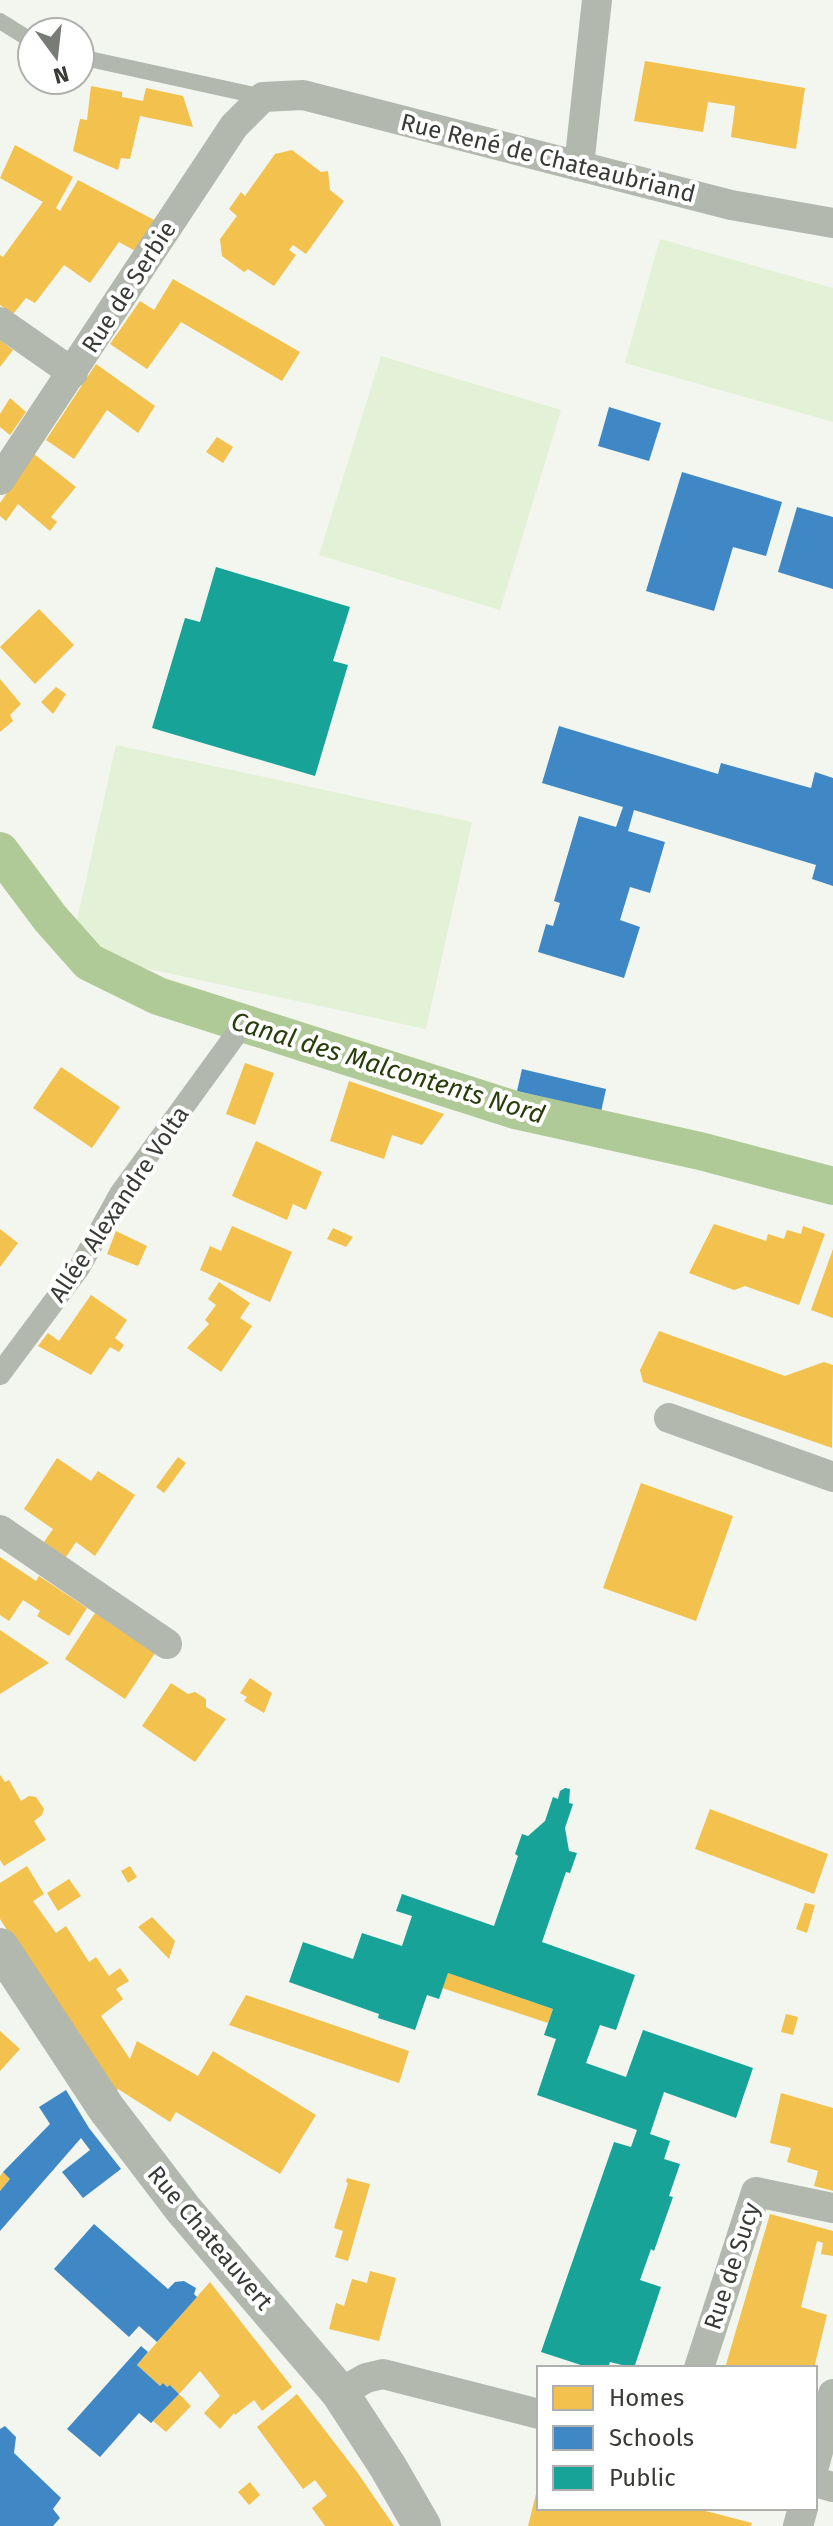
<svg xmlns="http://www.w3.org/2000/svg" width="833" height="2526" font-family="'Fira Sans',sans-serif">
<rect width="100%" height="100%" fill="#f2f6ee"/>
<g fill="#e3f1d6">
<polygon points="660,239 833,288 833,422 625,363"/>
<polygon points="381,356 561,410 500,610 319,555"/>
<polygon points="116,745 472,822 426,1029 70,952"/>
</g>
<g fill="#f2c14e">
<polygon points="645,61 805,88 796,149 731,137 735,106 708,102 703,132 634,121"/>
<polygon points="91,86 122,92 122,97 143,101 146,88 183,96 193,127 140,116 130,159 121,158 118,170 73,151 80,119 87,120"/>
<polygon points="15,145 73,177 56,208 60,211 78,180 158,222 137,252 119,242 90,283 64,265 35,303 26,298 13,314 0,305 0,255 3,257 43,202 0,178"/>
<polygon points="292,150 321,172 328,171 330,190 344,201 306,254 293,245 289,250 296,255 274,286 248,269 244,272 222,256 220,239 237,216 229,209 241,192 245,196 275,154"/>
<polygon points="173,279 300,352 282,381 181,322 147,369 110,344 140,301 154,310"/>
<polygon points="0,340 13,350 0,367"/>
<polygon points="96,364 155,406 138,433 107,410 74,459 46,440"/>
<polygon points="10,398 26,412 10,435 0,427 0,414"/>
<polygon points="217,437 233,447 223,463 206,452"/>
<polygon points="34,454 76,487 51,517 57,522 50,531 18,504 6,521 0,516 0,503"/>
<polygon points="39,609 74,645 35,684 0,647"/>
<polygon points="0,679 21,704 10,715 13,721 0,732"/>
<polygon points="56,687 66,694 53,714 41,702"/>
<polygon points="245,1063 274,1073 255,1125 226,1114"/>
<polygon points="61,1067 120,1107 92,1148 33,1108"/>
<polygon points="349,1081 444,1114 422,1145 392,1135 384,1159 330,1141"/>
<polygon points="256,1141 322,1172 306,1210 293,1204 287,1220 232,1196"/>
<polygon points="714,1224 766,1241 768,1234 784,1239 787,1230 801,1234 803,1226 825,1234 799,1305 745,1286 734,1290 689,1273"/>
<polygon points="232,1226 292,1252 270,1302 200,1270 210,1246 221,1251"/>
<polygon points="333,1228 353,1237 346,1247 327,1239"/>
<polygon points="0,1229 18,1243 0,1267"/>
<polygon points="116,1231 147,1246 138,1266 107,1254"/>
<polygon points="833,1249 833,1318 811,1310"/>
<polygon points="219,1282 250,1303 240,1318 252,1326 221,1372 187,1348 209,1324 205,1320 216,1305 208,1299"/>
<polygon points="91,1295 127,1320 115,1338 124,1345 119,1352 110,1347 91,1375 38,1346 48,1333 59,1341"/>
<polygon points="659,1331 785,1376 824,1362 833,1365 832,1448 643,1382 640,1370"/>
<polygon points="178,1457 186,1463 164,1493 156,1487"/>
<polygon points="57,1458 91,1481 98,1471 135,1495 95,1556 76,1542 66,1557 44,1542 53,1529 24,1509"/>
<polygon points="641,1483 733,1516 696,1621 603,1588"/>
<polygon points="0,1557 36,1581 39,1576 87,1608 69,1636 37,1616 40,1611 23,1600 9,1621 0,1615"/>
<polygon points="95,1613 155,1653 125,1699 65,1659"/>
<polygon points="0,1630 49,1663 0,1694"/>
<polygon points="250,1678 272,1693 264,1713 244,1701 247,1697 240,1693"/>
<polygon points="171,1683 188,1694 195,1692 206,1699 206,1707 226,1719 195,1762 142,1726"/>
<polygon points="0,1775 5,1782 9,1780 21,1801 29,1796 36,1797 44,1809 42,1815 34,1821 46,1840 4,1866 0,1860"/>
<polygon points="710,1809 828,1854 814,1894 695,1849"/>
<polygon points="27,1866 44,1894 33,1901 56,1933 66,1926 89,1962 96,1957 109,1976 120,1968 129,1981 116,1989 123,1999 101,2016 130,2059 137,2041 198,2076 213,2051 316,2115 280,2174 176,2112 170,2122 118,2089 114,2099 0,1919 0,1883"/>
<polygon points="130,1866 137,1877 128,1883 121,1871"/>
<polygon points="69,1879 81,1896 58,1911 47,1893"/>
<polygon points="805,1903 815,1905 807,1933 796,1929"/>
<polygon points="152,1917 175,1941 169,1959 138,1927"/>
<polygon points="448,1973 553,2009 548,2023 442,1988"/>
<polygon points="246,1995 409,2051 399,2083 229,2025"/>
<polygon points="786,2014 798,2017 793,2035 781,2032"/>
<polygon points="0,2031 20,2049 0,2071"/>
<polygon points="781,2093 833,2108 833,2191 814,2186 818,2171 787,2162 791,2148 770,2143"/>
<polygon points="3,2172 10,2179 0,2191 0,2176"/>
<polygon points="347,2178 370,2184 348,2261 335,2257 343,2231 334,2228 348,2183 346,2182"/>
<polygon points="770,2214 833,2231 833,2256 821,2254 823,2243 817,2241 801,2307 827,2315 814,2368 725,2368"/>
<polygon points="370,2271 396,2278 379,2341 329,2329 336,2303 344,2306 352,2279 367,2283"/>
<polygon points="210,2282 292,2387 262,2411 254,2400 235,2415 234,2413 220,2429 204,2413 220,2396 200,2371 179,2394 170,2385 167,2387 163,2383 160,2386 137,2365"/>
<polygon points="179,2394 191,2406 166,2432 153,2421"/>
<polygon points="297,2394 357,2472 394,2526 325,2526 312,2508 327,2496 315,2480 303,2489 257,2427"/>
<polygon points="250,2482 260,2495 249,2505 238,2492"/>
<polygon points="538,2486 539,2508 694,2508 752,2523 751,2526 528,2526"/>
</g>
<g fill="#3f88c5">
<polygon points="609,407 661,423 649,461 598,446"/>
<polygon points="682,472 782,502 766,556 733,547 714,611 646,591"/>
<polygon points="797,507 833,517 833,589 778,572"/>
<polygon points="559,726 718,774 721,763 811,788 815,772 833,778 833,886 812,879 816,865 634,810 628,831 665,842 650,893 630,887 620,920 640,927 624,978 538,952 546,924 553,926 560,903 554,901 579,816 616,827 623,807 542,783"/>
<polygon points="522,1069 606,1089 601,1112 517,1091"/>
<polygon points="66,2090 89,2128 121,2169 83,2198 62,2172 90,2150 81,2138 0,2231 0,2191 10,2179 3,2172 50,2124 39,2107"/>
<polygon points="94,2224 168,2289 175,2282 184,2281 196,2288 194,2294 197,2297 157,2342 139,2326 129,2337 54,2269"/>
<polygon points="141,2346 148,2352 137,2365 160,2386 163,2383 167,2387 170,2385 179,2394 151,2423 139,2413 100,2457 67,2429"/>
<polygon points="5,2426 16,2437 14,2453 61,2498 53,2509 60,2518 53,2526 0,2526 0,2429"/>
</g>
<g fill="#17a398">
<polygon points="216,567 350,607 333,661 348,665 315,776 152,728 185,618 200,622"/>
<polygon points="565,1788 570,1789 569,1803 573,1804 565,1828 569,1851 577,1853 570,1873 566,1872 542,1942 635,1975 616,2030 600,2025 586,2063 626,2077 643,2030 753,2068 736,2118 664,2092 650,2134 670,2141 664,2159 680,2164 669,2196 673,2197 654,2251 651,2249 640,2280 661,2287 634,2368 610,2362 608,2368 590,2368 541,2352 614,2142 631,2147 637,2130 537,2095 556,2039 544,2035 553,2009 448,1973 439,1999 427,1995 415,2030 378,2018 379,2014 289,1982 303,1942 353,1959 362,1933 402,1946 412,1916 396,1911 402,1894 494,1926 518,1856 515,1854 522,1834 528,1836 545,1821 553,1797 558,1799 560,1791"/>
</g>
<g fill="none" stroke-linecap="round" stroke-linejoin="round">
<polyline stroke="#b0ca97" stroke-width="38" points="0,851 50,918 89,962 158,996 515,1110 700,1151 833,1186"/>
<g stroke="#b2b8ad" stroke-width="16">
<polyline points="0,21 32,41"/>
<polyline points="80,57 263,97"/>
</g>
<polyline stroke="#b2b8ad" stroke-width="22" points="0,1374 79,1268 120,1194 237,1033"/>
<g stroke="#b2b8ad" stroke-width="30">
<polyline points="579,166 597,0"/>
<polyline points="0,322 73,373"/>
<polyline points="0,480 234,126 263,97 303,95 731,205 833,223"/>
<polyline points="669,1418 833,1477"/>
<polyline points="0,1530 167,1644"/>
<polyline points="699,2368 756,2192 833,2208"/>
<polyline points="340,2393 366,2378 383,2374 539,2414"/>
<polyline points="815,2463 833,2394"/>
<polyline points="815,2482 833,2487"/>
<polyline points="798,2526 803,2508"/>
</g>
<polyline stroke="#b2b8ad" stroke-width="38" points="0,1947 106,2108 183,2209 340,2393 388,2467 422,2526"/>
</g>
<g text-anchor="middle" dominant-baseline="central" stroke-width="8" stroke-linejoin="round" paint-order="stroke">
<g font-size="24" fill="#373a35" stroke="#fff">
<text transform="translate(548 158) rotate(14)">Rue René de Chateaubriand</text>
<text transform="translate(129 287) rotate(-57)">Rue de Serbie</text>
<text transform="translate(119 1204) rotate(-56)">Allée Alexandre Volta</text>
<text transform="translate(210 2238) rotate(50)">Rue Chateauvert</text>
<text transform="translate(732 2266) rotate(-72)">Rue de Sucy</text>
</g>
<g font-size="26" font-style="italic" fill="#273d0a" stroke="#fff">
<text transform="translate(388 1068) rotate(17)">Canal des Malcontents Nord</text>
</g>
</g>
<rect x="537" y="2366" width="280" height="144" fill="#ffffff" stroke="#afb0ae" stroke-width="2"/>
<rect x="553" y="2386" width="40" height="24" fill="#f2c14e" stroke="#afb0ae" stroke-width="2"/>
<text x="609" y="2406" font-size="24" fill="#373a35">Homes</text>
<rect x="553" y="2426" width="40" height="24" fill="#3f88c5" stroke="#afb0ae" stroke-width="2"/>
<text x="609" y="2446" font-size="24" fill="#373a35">Schools</text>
<rect x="553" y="2466" width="40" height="24" fill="#17a398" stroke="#afb0ae" stroke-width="2"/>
<text x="609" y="2486" font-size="24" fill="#373a35">Public</text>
<g transform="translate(56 56) rotate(165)"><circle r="38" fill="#ffffff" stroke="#afb0ae" stroke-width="2"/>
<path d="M0-6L14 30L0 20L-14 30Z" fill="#787c76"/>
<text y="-12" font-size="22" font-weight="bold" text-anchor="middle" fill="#373a35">N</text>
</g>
</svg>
